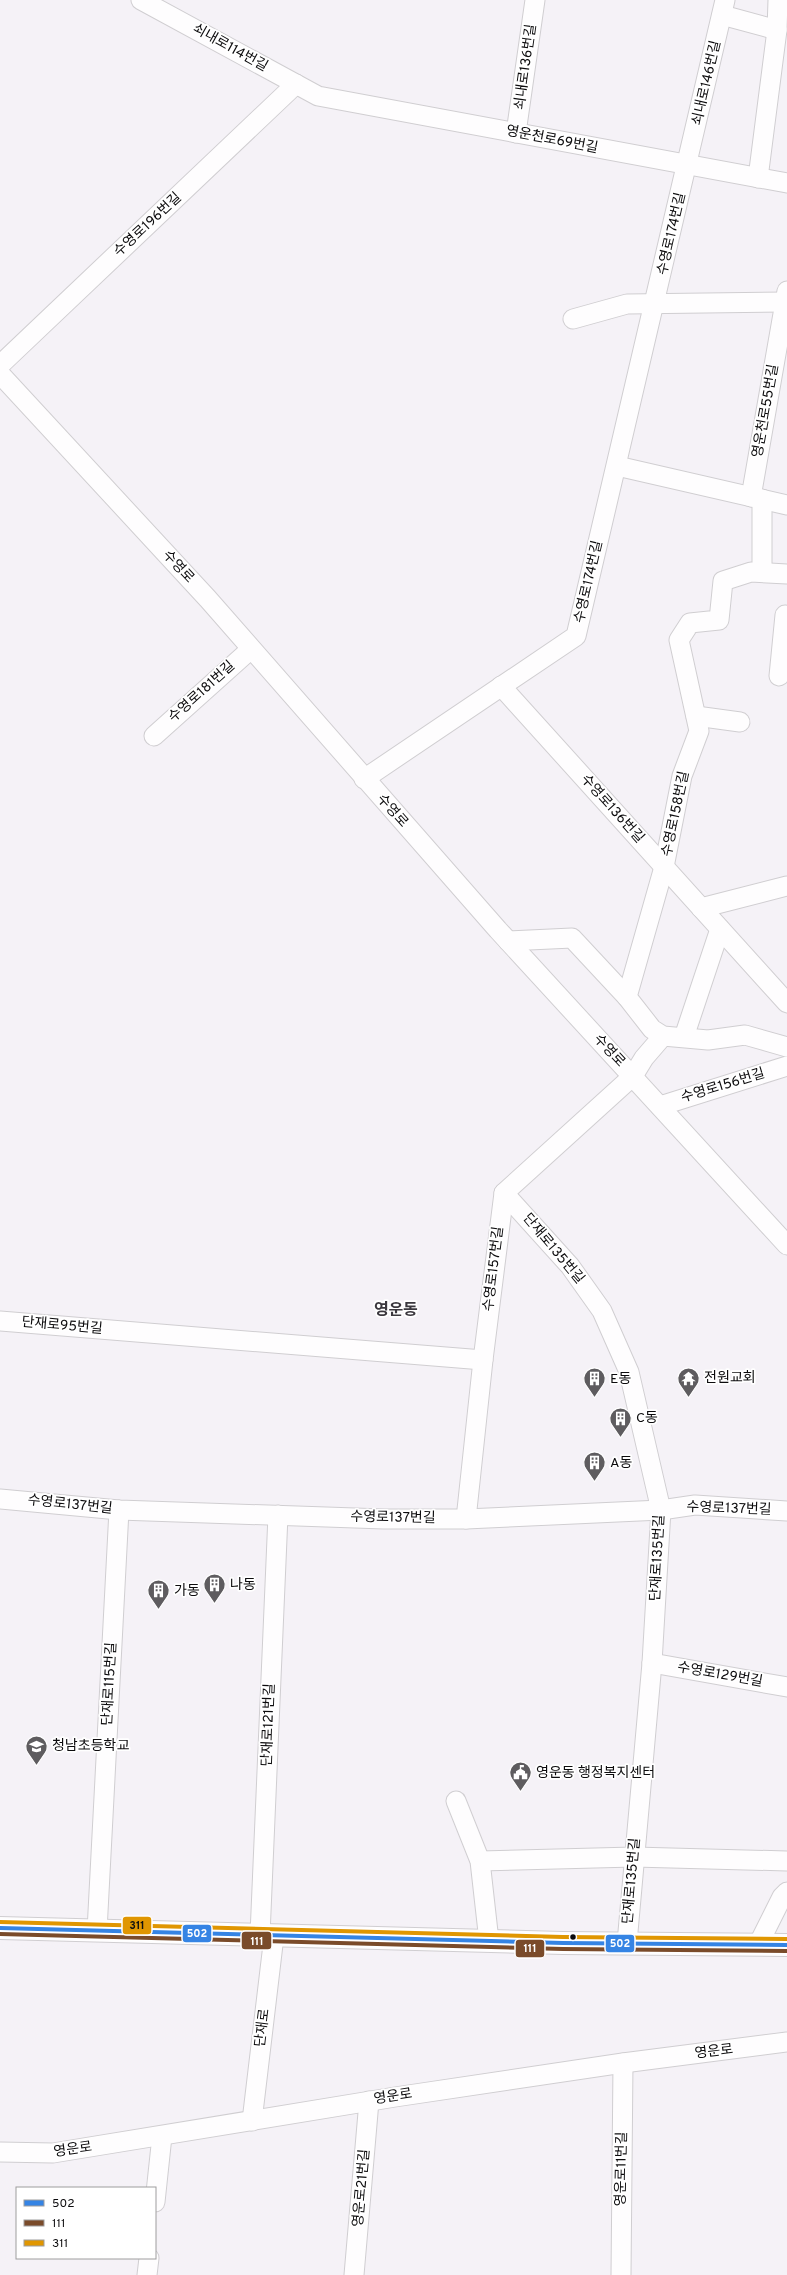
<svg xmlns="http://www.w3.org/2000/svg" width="787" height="2275" font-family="Overpass,'Noto Sans KR',sans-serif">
<rect width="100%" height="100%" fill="#f5f2f7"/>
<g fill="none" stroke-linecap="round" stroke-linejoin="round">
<defs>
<g id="street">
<polyline points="141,0 318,96 787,183"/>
<polyline points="722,15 777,30"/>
<polyline points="516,133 535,0"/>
<polyline points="758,178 777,30 778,0"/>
<polyline points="573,319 627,304 787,302"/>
<polyline points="0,365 296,84"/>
<polyline points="0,374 208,599 498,930 787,1245"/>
<polyline points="617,466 787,505"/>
<polyline points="751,497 787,291"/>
<polyline points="762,499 762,572"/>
<polyline points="787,574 751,572 723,581 719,620 690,623 679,640 699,731 682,776 664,867 627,997 652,1029 663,1036 708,1040 745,1035 787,1047"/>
<polyline points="779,676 785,615 787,616"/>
<polyline points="501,686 787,1003"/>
<polyline points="696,716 740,722"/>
<polyline points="154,736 251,649"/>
<polyline points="364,779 576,636 725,0"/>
<polyline points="701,908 787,886"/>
<polyline points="508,941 572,938 627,997"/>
<polyline points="684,1037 720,929"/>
<polyline points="660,1106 787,1066"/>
<polyline points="504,1193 570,1266 602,1311 629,1372 661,1510 652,1663 627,1943"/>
<polyline points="0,1321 483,1360"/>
<polyline points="0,1499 119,1510 384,1519 466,1519 661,1510 695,1505 787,1511"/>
<polyline points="466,1519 483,1360 504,1193 633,1076 644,1058 663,1036"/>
<polyline points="652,1663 787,1687"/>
<polyline points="456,1801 480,1861 489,1941"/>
<polyline points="480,1861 634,1857 787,1861"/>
<polyline points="97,1931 119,1510"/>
<polyline points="260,1935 278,1515"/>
<polyline points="758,1945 782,1897 787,1892"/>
<polyline points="252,2121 274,1936"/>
<polyline points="0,2152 53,2153 395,2097 623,2063 787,2042"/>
<polyline points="155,2202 162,2136"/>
<polyline points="147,2275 149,2258"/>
<polyline points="354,2275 369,2101"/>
<polyline points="621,2275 623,2063"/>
</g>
<polyline id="secondary" points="0,1928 563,1943 787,1945"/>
</defs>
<use href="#street" stroke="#d0ced1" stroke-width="21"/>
<use href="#secondary" stroke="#d0ced1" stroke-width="24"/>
<use href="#street" stroke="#fefdfe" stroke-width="19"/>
<use href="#secondary" stroke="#fefdfe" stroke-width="22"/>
<defs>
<polyline id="bus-1" points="0,1928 563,1943 787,1945"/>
<polyline id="bus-2" points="0,1934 563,1949 787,1951"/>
<polyline id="bus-3" points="0,1922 563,1937 787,1939"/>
</defs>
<use href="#bus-1" stroke="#fff" stroke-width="7"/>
<use href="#bus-2" stroke="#fff" stroke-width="7"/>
<use href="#bus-3" stroke="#fff" stroke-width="7"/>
<use href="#bus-1" stroke="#3584e4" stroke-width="4"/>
<use href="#bus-2" stroke="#7a4b2a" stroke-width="4"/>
<use href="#bus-3" stroke="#e09601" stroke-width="4"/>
</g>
<defs>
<symbol id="temple-pin" viewBox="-11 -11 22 30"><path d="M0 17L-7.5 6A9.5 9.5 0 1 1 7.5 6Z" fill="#5e5c5f" stroke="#fff"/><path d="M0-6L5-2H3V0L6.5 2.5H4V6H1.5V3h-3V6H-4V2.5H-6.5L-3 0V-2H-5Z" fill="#fff"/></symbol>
<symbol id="building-pin" viewBox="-11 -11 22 30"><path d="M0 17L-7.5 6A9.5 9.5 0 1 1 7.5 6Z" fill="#5e5c5f" stroke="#fff"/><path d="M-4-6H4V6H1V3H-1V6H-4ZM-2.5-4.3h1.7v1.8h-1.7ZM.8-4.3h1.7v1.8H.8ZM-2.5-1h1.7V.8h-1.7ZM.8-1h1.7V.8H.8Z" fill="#fff"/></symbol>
<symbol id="school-pin" viewBox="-11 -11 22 30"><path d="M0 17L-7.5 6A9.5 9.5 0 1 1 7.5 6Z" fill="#5e5c5f" stroke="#fff"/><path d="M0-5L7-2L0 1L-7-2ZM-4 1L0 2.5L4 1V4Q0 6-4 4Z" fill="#fff"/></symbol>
<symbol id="civic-pin" viewBox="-11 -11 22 30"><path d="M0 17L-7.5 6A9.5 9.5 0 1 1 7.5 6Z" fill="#5e5c5f" stroke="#fff"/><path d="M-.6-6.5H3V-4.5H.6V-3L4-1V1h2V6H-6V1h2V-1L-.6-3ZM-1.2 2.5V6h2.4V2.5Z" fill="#fff"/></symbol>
</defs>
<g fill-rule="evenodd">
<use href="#temple-pin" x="676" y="1366" width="25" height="34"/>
<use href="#building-pin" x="582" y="1366" width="25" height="34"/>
<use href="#building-pin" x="608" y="1406" width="25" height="34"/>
<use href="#building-pin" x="582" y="1450" width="25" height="34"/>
<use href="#building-pin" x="202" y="1572" width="25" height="34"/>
<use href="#building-pin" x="146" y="1578" width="25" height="34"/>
<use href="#school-pin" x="24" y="1734" width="25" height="34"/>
<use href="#civic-pin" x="508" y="1760" width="25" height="34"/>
</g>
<circle fill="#0c0b0d" stroke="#fff" stroke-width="1.5" cx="573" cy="1937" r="3.5"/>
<g text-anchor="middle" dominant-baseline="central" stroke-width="3.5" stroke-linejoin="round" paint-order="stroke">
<g font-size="14" fill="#0c0b0d" stroke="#fff">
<text transform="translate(230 48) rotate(29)">쇠내로114번길</text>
<text transform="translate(526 67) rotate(-82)">쇠내로136번길</text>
<text transform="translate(707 83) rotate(-77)">쇠내로146번길</text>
<text transform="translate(552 140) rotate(11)">영운천로69번길</text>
<text transform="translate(148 225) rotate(-43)">수영로196번길</text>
<text transform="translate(672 234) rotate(-77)">수영로174번길</text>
<text transform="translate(766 411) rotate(-80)">영운천로55번길</text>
<text transform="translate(178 567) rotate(47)">수영로</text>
<text transform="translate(589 582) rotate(-77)">수영로174번길</text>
<text transform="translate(202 692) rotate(-42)">수영로181번길</text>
<text transform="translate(612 809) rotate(48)">수영로136번길</text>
<text transform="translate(392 811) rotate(48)">수영로</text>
<text transform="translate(676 814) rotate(-78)">수영로158번길</text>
<text transform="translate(609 1051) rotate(47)">수영로</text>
<text transform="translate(723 1086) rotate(-17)">수영로156번길</text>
<text transform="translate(553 1249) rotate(50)">단재로135번길</text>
<text transform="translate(494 1269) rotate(-83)">수영로157번길</text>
<text transform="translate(62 1326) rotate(5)">단재로95번길</text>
<text transform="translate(70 1505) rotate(6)">수영로137번길</text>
<text transform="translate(729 1509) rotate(2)">수영로137번길</text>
<text transform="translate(393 1518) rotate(1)">수영로137번길</text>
<text transform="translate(658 1558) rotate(-87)">단재로135번길</text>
<text transform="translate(720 1675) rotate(10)">수영로129번길</text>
<text transform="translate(110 1684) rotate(-87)">단재로115번길</text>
<text transform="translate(269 1725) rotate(-88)">단재로121번길</text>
<text transform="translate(632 1881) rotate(-85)">단재로135번길</text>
<text transform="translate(263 2028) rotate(-83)">단재로</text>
<text transform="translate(714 2052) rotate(-7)">영운로</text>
<text transform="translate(393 2097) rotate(-9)">영운로</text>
<text transform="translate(73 2150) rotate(-8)">영운로</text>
<text transform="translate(622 2169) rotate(-89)">영운로11번길</text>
<text transform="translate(362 2188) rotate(-85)">영운로21번길</text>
</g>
<g font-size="14" fill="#0c0b0d" stroke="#fff" text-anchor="start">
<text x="704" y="1378">전원교회</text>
<text x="610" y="1379">E동</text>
<text x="636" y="1418">C동</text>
<text x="610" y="1463">A동</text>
<text x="230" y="1585">나동</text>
<text x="174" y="1591">가동</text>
<text x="52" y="1746">청남초등학교</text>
<text x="536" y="1773">영운동 행정복지센터</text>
</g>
<g font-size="16" font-weight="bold" fill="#3b383e" stroke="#fff">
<text x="396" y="1311">영운동</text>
</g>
</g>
<g stroke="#fff" stroke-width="1.5">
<rect x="122" y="1916" width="30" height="19" rx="4" fill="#e09601"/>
<rect x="182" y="1924" width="30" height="19" rx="4" fill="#3584e4"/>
<rect x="241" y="1931" width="31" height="19" rx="4" fill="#7a4b2a"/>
<rect x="605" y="1934" width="30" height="19" rx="4" fill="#3584e4"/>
<rect x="515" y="1939" width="30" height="19" rx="4" fill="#7a4b2a"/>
</g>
<g font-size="11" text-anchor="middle" font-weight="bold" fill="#fff">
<text x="197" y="1937">502</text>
<text x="257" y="1945">111</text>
<text x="620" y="1947">502</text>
<text x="530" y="1952">111</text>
</g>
<g font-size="11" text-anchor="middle" font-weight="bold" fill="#111">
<text x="137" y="1929">311</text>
</g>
<rect x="16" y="2187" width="140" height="72" fill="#ffffff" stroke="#9e9d9e"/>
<rect x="24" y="2200" width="20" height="6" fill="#3584e4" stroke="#9e9d9e"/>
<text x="52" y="2207" font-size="12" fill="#0c0b0d">502</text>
<rect x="24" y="2220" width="20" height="6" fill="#7a4b2a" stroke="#9e9d9e"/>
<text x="52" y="2227" font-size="12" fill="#0c0b0d">111</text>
<rect x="24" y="2240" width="20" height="6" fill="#e09601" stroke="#9e9d9e"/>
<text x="52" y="2247" font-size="12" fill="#0c0b0d">311</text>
</svg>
